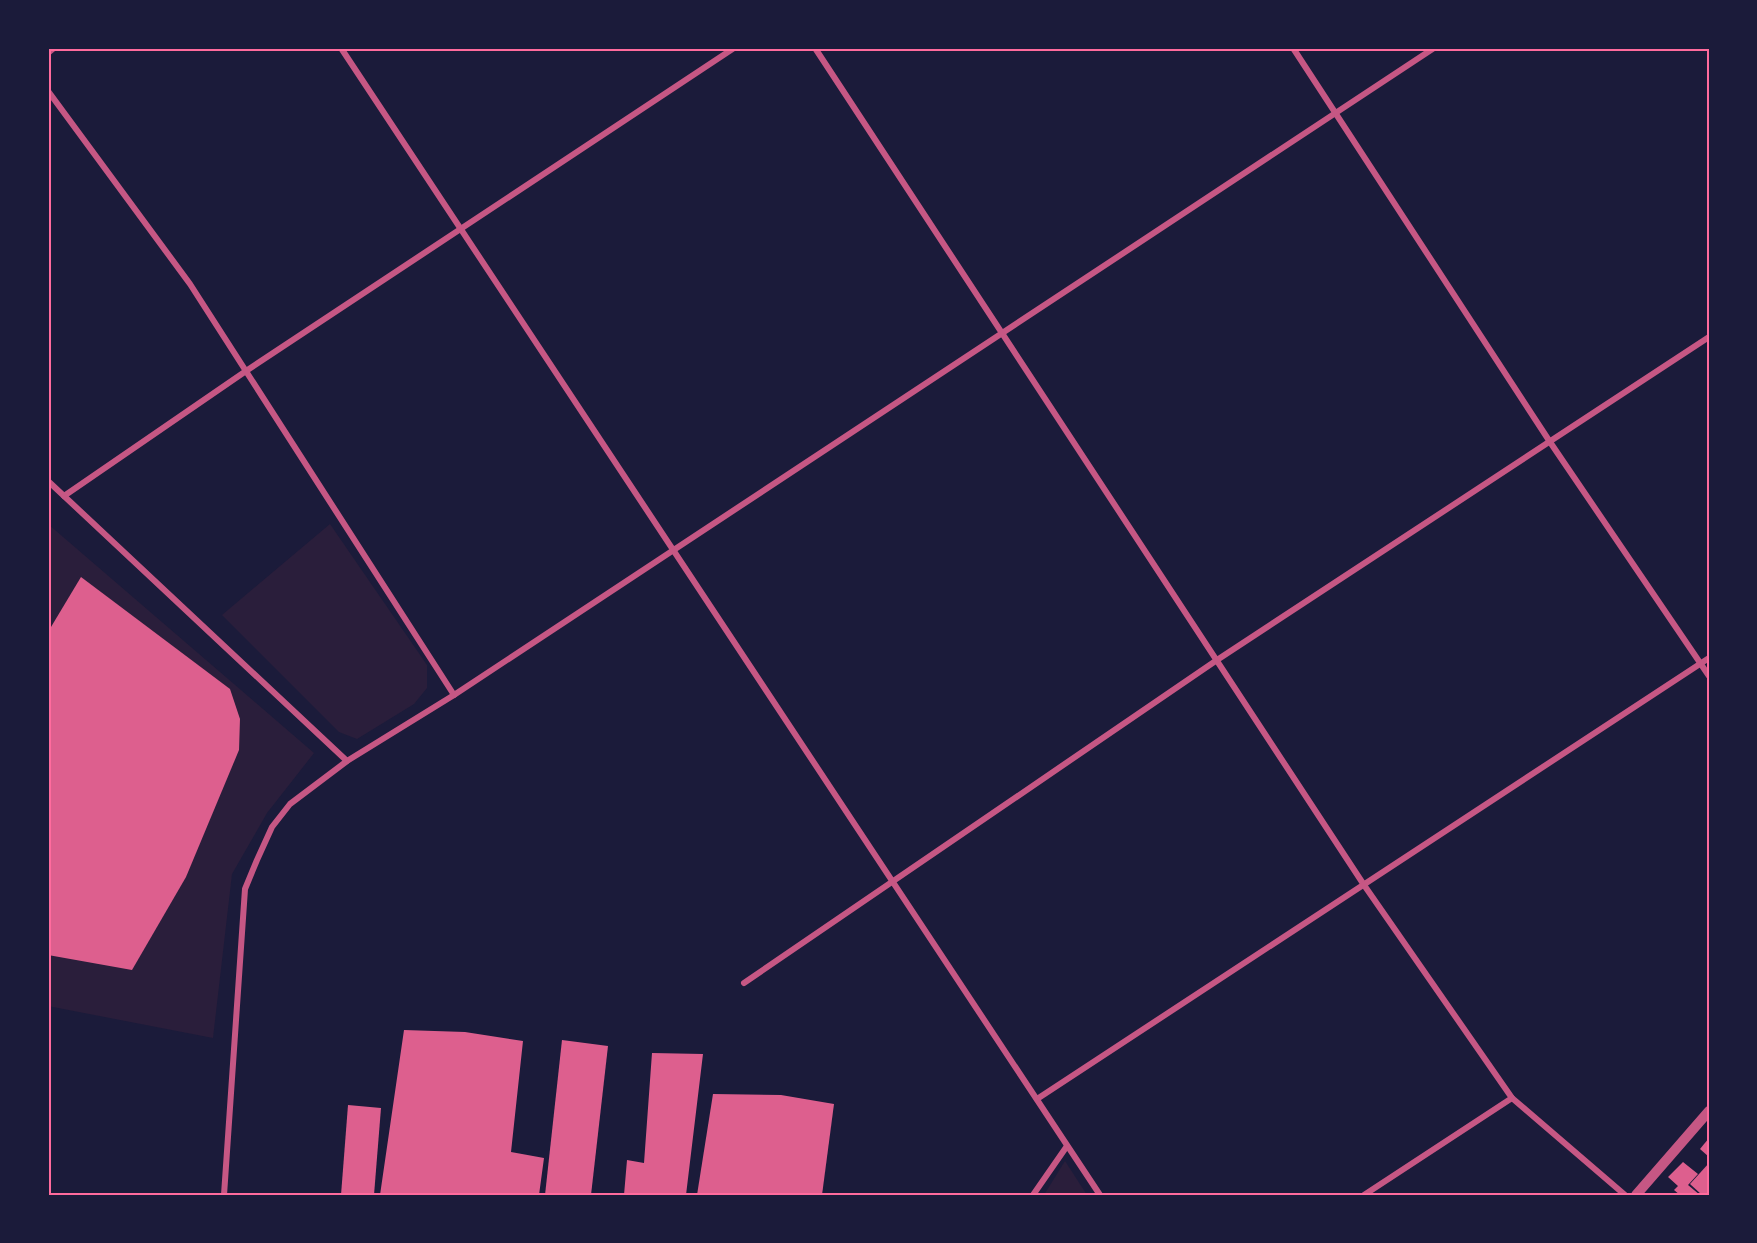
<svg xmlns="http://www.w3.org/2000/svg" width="1757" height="1243" font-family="Lora,serif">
<rect width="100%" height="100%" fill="#1b1b3a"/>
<g fill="#2a1e3b">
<polygon points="48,524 314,753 267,813 232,874 213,1038 48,1006"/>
<polygon points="330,524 427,665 427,688 414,704 357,739 339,732 222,615"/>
<polygon points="1065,1161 1087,1195 1044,1195"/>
</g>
<g fill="#dd5f8e">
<polygon points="81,577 230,689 240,719 239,750 186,877 132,970 48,955 48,632"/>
<polygon points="404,1030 465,1032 523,1041 511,1152 544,1158 539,1195 380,1195"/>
<polygon points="562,1040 608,1046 591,1195 545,1195"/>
<polygon points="652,1053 703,1054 686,1195 624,1195 627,1160 644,1163"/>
<polygon points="713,1094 781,1095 834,1104 822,1195 697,1195"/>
<polygon points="348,1105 381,1108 374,1195 341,1195"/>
<polygon points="1709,1138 1709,1157 1700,1149"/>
<polygon points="1683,1162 1698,1174 1688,1185 1700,1195 1680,1195 1674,1190 1678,1186 1668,1177"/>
<polygon points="1709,1163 1709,1195 1702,1195 1690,1184"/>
</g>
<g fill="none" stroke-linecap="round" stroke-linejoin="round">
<g stroke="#c65784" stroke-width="6">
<polyline points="341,48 1100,1195"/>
<polyline points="815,48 1364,885 1512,1098 1625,1195"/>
<polyline points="1293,48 1550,442 1709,676"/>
<polyline points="48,53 54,48"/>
<polyline points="48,91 190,284 454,695"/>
<polyline points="48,481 347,761"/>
<polyline points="64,496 246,371 734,48"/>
<polyline points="744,983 1217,660 1709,337"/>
<polyline points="1037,1099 1709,658"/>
<polyline points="224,1195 245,889 257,860 272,827 290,804 347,761 454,695 1434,48"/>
<polyline points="1033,1195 1067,1146"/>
<polyline points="1364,1195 1512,1098"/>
</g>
<polyline stroke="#c65784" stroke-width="10" points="1636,1195 1709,1111"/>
</g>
<rect width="1757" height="1243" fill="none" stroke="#1b1b3a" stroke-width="99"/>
<rect x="50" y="50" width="1658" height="1144" fill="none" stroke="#ff6b9d" stroke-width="2"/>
</svg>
